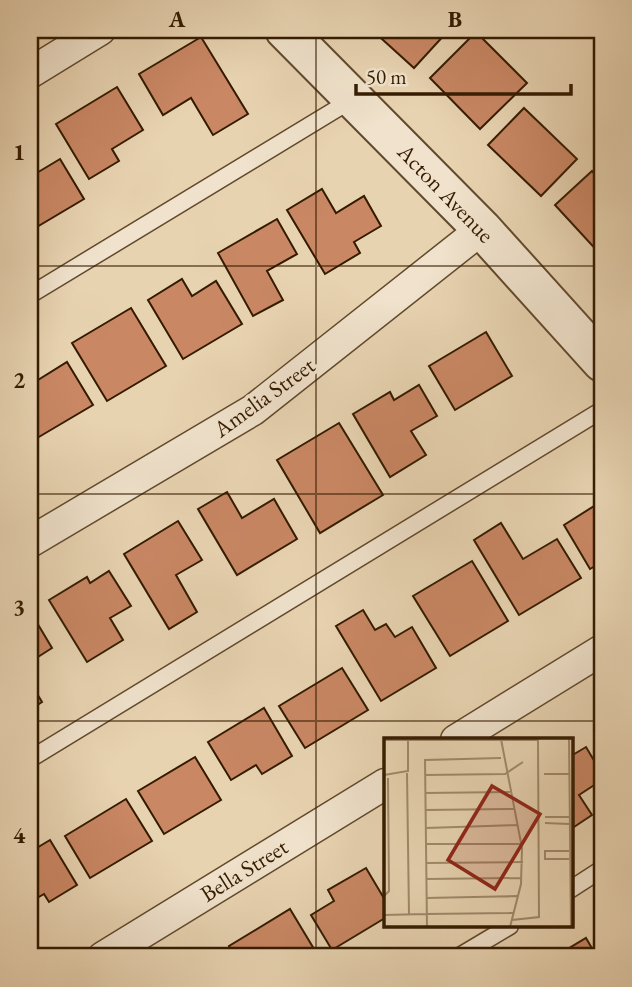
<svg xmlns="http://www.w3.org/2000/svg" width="632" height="987" font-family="'EB Garamond',serif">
<rect width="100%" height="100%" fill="#e8d3b1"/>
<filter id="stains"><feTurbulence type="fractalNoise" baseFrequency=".00286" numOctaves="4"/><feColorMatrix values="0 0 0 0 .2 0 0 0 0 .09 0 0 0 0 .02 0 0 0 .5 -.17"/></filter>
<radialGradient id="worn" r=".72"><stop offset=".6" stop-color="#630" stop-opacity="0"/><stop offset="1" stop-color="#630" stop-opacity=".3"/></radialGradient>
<g fill="#c98764" stroke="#341b00" stroke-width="2">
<polygon points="372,30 445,30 447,32 414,68"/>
<polygon points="476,32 527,83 480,129 430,78"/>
<polygon points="201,37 248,114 213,135 191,98 163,115 139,74"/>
<polygon points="117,87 143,130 112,149 119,161 89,179 56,124"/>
<polygon points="524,108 577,159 541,196 488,145"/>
<polygon points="60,159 84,199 30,231 30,177"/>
<polygon points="592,171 602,182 601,255 555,205"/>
<polygon points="322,189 336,213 364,196 381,226 354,242 360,253 325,274 287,210"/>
<polygon points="277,219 297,254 267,271 283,300 253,316 218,253"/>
<polygon points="182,279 192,296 216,281 242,324 183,359 148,300"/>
<polygon points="131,308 166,366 107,401 72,343"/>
<polygon points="486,332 512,376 455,410 429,366"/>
<polygon points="67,362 93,405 32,441 30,438 30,385"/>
<polygon points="419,385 437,416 411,431 426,455 390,477 353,414 390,392 394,400"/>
<polygon points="339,423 383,495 320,533 277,460"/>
<polygon points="227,492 242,518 274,499 297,539 237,575 198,509"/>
<polygon points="602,501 602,562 590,569 564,525"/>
<polygon points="178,521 202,560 176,575 197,612 169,629 124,554"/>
<polygon points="501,523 523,559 557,539 581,578 519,615 474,540"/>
<polygon points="472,561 508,621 450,656 413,596"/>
<polygon points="109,571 131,606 110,618 123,640 87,662 49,600 87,577 90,583"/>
<polygon points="363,610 375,630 386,624 395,637 412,627 436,668 381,701 336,626"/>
<polygon points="30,611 52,648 30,662"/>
<polygon points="342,668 368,710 305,748 279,706"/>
<polygon points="30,682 42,702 30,710"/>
<polygon points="264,708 292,756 262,774 256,765 231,780 208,742"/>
<polygon points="602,726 602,746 594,731"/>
<polygon points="586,747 602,774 602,780 579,795 592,815 571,829 571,756"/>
<polygon points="195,757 221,800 164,834 138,791"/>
<polygon points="126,799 152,841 90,878 65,836"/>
<polygon points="50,840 77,885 49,902 44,894 30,902 30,852"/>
<polygon points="366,868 385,900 385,918 332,950 311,915 334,901 328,890"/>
<polygon points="290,909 314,949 300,957 236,957 229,946"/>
<polygon points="586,938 597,957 557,957 556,956"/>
</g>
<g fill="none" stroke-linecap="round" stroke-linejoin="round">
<defs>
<g id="service">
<polyline points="30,295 353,99"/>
<polyline points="30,759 602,410"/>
<polyline points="571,889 602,869"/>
<polyline points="458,957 510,926"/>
</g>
<g id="minor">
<polyline points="30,73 100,30"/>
<polyline points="30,542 253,410 482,229"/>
<polyline points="456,740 602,650"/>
<polyline points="103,957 385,784"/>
</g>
<polyline id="tertiary" points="285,30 482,229 602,362"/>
</defs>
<use href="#service" stroke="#61492c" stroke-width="19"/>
<use href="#minor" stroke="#61492c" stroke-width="33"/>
<use href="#tertiary" stroke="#61492c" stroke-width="42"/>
<use href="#service" stroke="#f0e2cc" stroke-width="16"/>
<use href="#minor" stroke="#f0e2cc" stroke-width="30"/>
<use href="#tertiary" stroke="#f0e2cc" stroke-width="38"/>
</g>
<path fill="none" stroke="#341b00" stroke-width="2" stroke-opacity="0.55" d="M316,30V957M30,266H602M30,494H602M30,721H602"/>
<g text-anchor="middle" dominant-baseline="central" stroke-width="7" stroke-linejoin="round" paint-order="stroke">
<g font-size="23" fill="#341b00" stroke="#f0e2cc">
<text transform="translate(446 193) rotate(46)">Acton Avenue</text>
<text transform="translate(264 397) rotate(-36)">Amelia Street</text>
<text transform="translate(244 870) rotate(-32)">Bella Street</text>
</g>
</g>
<g transform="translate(384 738)">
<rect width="189" height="189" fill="#e8d3b1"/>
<path fill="none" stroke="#a0896a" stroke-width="2" d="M185,0L187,189M117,1L138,110L137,146L126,189M0,2H24V33L0,37M24,2H154L155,179L128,182M23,35L25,177M121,36L139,24M160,36H185M41,37L122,36M41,55L126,54M41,72L130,71M161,79H185M161,85L185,86M42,90L134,87M42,106H138M185,121H161V113H185M42,125L139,124M42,141L137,140M0,158L5,153L4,40M42,160L133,158M42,176L129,175M0,177L42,176M43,189L41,22L117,20"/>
<path fill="#8f2418" fill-opacity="0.15" stroke="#8f2418" stroke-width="3.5" d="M108,48L156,76L111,151L64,122Z"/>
<rect width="189" height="189" fill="none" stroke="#341b00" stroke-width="3.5"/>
</g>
<rect width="632" height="987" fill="none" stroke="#e8d3b1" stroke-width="77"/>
<path d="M356 84v10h215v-10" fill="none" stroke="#341b00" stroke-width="3.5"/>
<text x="366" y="84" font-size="21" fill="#341b00" stroke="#f0e2cc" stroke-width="5" paint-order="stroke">50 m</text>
<rect x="38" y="38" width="556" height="910" fill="none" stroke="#341b00" stroke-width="2.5"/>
<g font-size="23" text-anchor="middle" font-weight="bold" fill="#341b00">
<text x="177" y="27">A</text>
<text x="455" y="27">B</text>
<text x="19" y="160">1</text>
<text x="19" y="388">2</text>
<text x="19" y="615">3</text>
<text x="19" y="843">4</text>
</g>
<rect width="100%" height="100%" filter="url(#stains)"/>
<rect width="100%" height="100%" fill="url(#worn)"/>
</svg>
